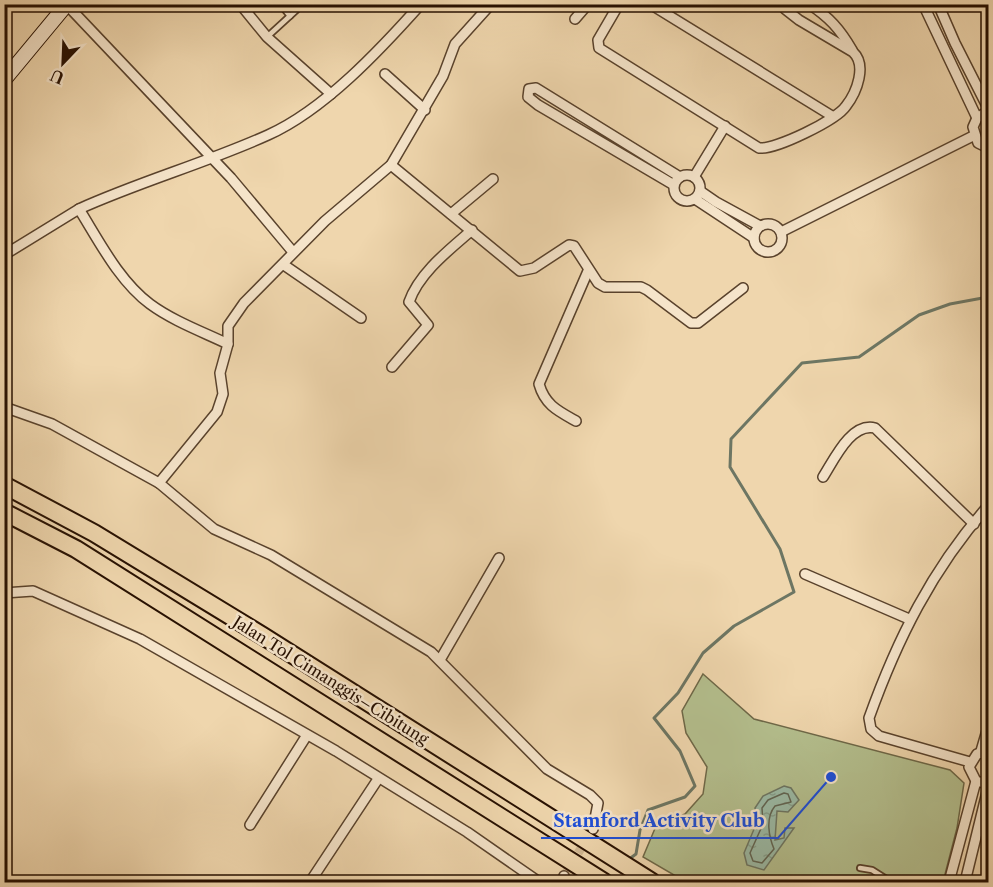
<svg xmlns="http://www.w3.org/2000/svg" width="993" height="887" font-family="'Libre Caslon Text',serif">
<defs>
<pattern id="water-ripples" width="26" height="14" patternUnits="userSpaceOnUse" patternTransform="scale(1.5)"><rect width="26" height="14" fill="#9bbaa5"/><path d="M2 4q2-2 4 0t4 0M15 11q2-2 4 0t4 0" fill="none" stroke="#869f8c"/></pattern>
</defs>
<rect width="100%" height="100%" fill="#efd6ad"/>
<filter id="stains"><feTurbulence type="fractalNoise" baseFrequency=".00333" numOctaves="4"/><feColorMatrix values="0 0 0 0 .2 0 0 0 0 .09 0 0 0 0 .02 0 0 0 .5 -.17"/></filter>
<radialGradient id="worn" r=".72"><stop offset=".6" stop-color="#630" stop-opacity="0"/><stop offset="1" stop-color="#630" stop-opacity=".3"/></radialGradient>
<polygon fill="#b4bf8e" stroke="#6e6848" stroke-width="1.5" points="703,674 754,719 950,770 964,783 957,828 943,882 686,882 643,857 656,826 685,814 703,794 707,767 686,733 682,711"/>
<polygon fill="url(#water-ripples)" stroke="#6d7663" stroke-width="1.5" points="784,786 791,788 799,800 788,812 777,811 775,840 784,838 785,828 794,828 764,870 747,865 744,853 757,822 755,808 763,796"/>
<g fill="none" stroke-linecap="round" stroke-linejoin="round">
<path stroke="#616553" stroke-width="1.5" d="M784,793L788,794L791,802L775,806C765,818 769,837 774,849L762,863L753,861L750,853L763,824L762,808L768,800Z"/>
<g stroke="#6d7663" stroke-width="3">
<polyline points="628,860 636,854 640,830 648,810 685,797 695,786 680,751 654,718 678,693 703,653 734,626 794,592 780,549 730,467 731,439 802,363 859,357 919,315 950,304 988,297"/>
<polyline points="625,874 627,882"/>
</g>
<polyline stroke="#d1b893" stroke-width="9" stroke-dasharray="9 4.5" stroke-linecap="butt" points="564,876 588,837"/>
<defs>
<g id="lane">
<polyline points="280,4 290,16"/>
<polyline points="267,37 303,4"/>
<polyline points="860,868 872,870 891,882"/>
</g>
<g id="street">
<polyline points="240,4 267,37 331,94"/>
<path d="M619,4L598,40L599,48L759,148C775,150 837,120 846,106C857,92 867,65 853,52L799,20L785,9L786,4"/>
<polyline points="650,4 832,116"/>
<path d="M809,4C829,17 840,29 852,50"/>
<polyline points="923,4 977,118"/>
<polyline points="938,4 955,43 988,108"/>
<polyline points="67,5 231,178 293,252"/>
<polyline points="575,19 588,4"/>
<polyline points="385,74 425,110"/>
<polyline points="988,111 977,118 973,127 978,143 988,148"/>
<polyline points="391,165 520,271 534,268 569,245 574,246 598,283 605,287 641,287 647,290 691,323 698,323 743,288"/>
<circle cx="687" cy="188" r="13"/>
<polyline points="694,177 725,126"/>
<polyline points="674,185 538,105 528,97 529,89 536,88 680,177"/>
<polyline points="700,191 716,202 760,226"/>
<polyline points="695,199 754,238"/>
<path d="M79,209C141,181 206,163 268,135C324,110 380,50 421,4"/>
<polyline points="451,214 493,179"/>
<circle cx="768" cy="238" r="14"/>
<polyline points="781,232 973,136"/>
<path d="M4,255L79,209C99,241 119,281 150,304C173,321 203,332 228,344"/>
<polyline points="284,265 361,318"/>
<path d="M392,367L428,325L409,302C419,273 449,250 472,230"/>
<polyline points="4,407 52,424 159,483 214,529 271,555 431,652 547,769 590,795 598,803 593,829"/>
<path d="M576,421C558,411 545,405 539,384L588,271"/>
<path d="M823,477C834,460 851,422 875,428L974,524"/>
<polyline points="159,483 217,412 223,394 220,373 228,344 228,326 244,303 325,221 391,165 443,76 455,44 491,4"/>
<polyline points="805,574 909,619"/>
<polyline points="4,593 33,591 140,639 336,751 467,832 539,882"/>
<polyline points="440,660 499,558"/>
<polyline points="981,751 988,727"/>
<polyline points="988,752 977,754 969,767 976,781 988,784"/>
<path d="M970,762L879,736L871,729L869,718C897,640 932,569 988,506"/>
<polyline points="250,825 307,735"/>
<polyline points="564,876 564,882"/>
<polyline points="310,882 378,779"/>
<polyline points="949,882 976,781"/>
<polyline points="965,882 988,788"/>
</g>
<polyline id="secondary" points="4,80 67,4"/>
<g id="highway">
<polyline points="4,485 94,533 263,636 652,882"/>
<polyline points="4,512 76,549 604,882"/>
</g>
</defs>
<use href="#lane" stroke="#59422c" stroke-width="8"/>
<use href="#street" stroke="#59422c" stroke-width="12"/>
<use href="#secondary" stroke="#271001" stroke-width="16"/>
<use href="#highway" stroke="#271001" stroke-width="20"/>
<use href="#lane" stroke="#f5e4ca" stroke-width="4.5"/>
<use href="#street" stroke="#f5e4ca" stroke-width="9"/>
<use href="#secondary" stroke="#f5e4ca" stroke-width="14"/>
<use href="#highway" stroke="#efd6ad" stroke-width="16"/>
</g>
<g text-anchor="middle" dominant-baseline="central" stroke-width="5" stroke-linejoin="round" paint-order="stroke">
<g font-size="16" fill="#271001" stroke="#f5e4ca">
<text transform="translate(331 680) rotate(32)">Jalan Tol Cimanggis–Cibitung</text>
</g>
</g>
<path fill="none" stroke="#1d4ed8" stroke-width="2" d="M831 777L778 838H541"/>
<circle fill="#1d4ed8" stroke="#f5e4ca" stroke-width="2" cx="831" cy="777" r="6"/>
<g font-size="18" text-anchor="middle" font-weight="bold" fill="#1d4ed8" stroke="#f5e4ca" stroke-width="5" stroke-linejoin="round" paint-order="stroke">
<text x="659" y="827">Stamford Activity Club</text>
</g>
<rect width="993" height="887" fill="none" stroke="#efd6ad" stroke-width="24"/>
<rect x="6" y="6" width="981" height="875" fill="none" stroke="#271001" stroke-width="3"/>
<rect x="12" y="12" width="969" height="863" fill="none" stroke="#271001" stroke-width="1.5"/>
<g transform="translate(63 63) rotate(203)" stroke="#f5e4ca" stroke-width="4.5" paint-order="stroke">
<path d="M0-4.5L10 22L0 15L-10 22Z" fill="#271001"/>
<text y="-9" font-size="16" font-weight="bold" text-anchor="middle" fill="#271001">U</text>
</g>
<rect width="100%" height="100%" filter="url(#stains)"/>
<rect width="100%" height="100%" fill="url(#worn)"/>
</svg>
